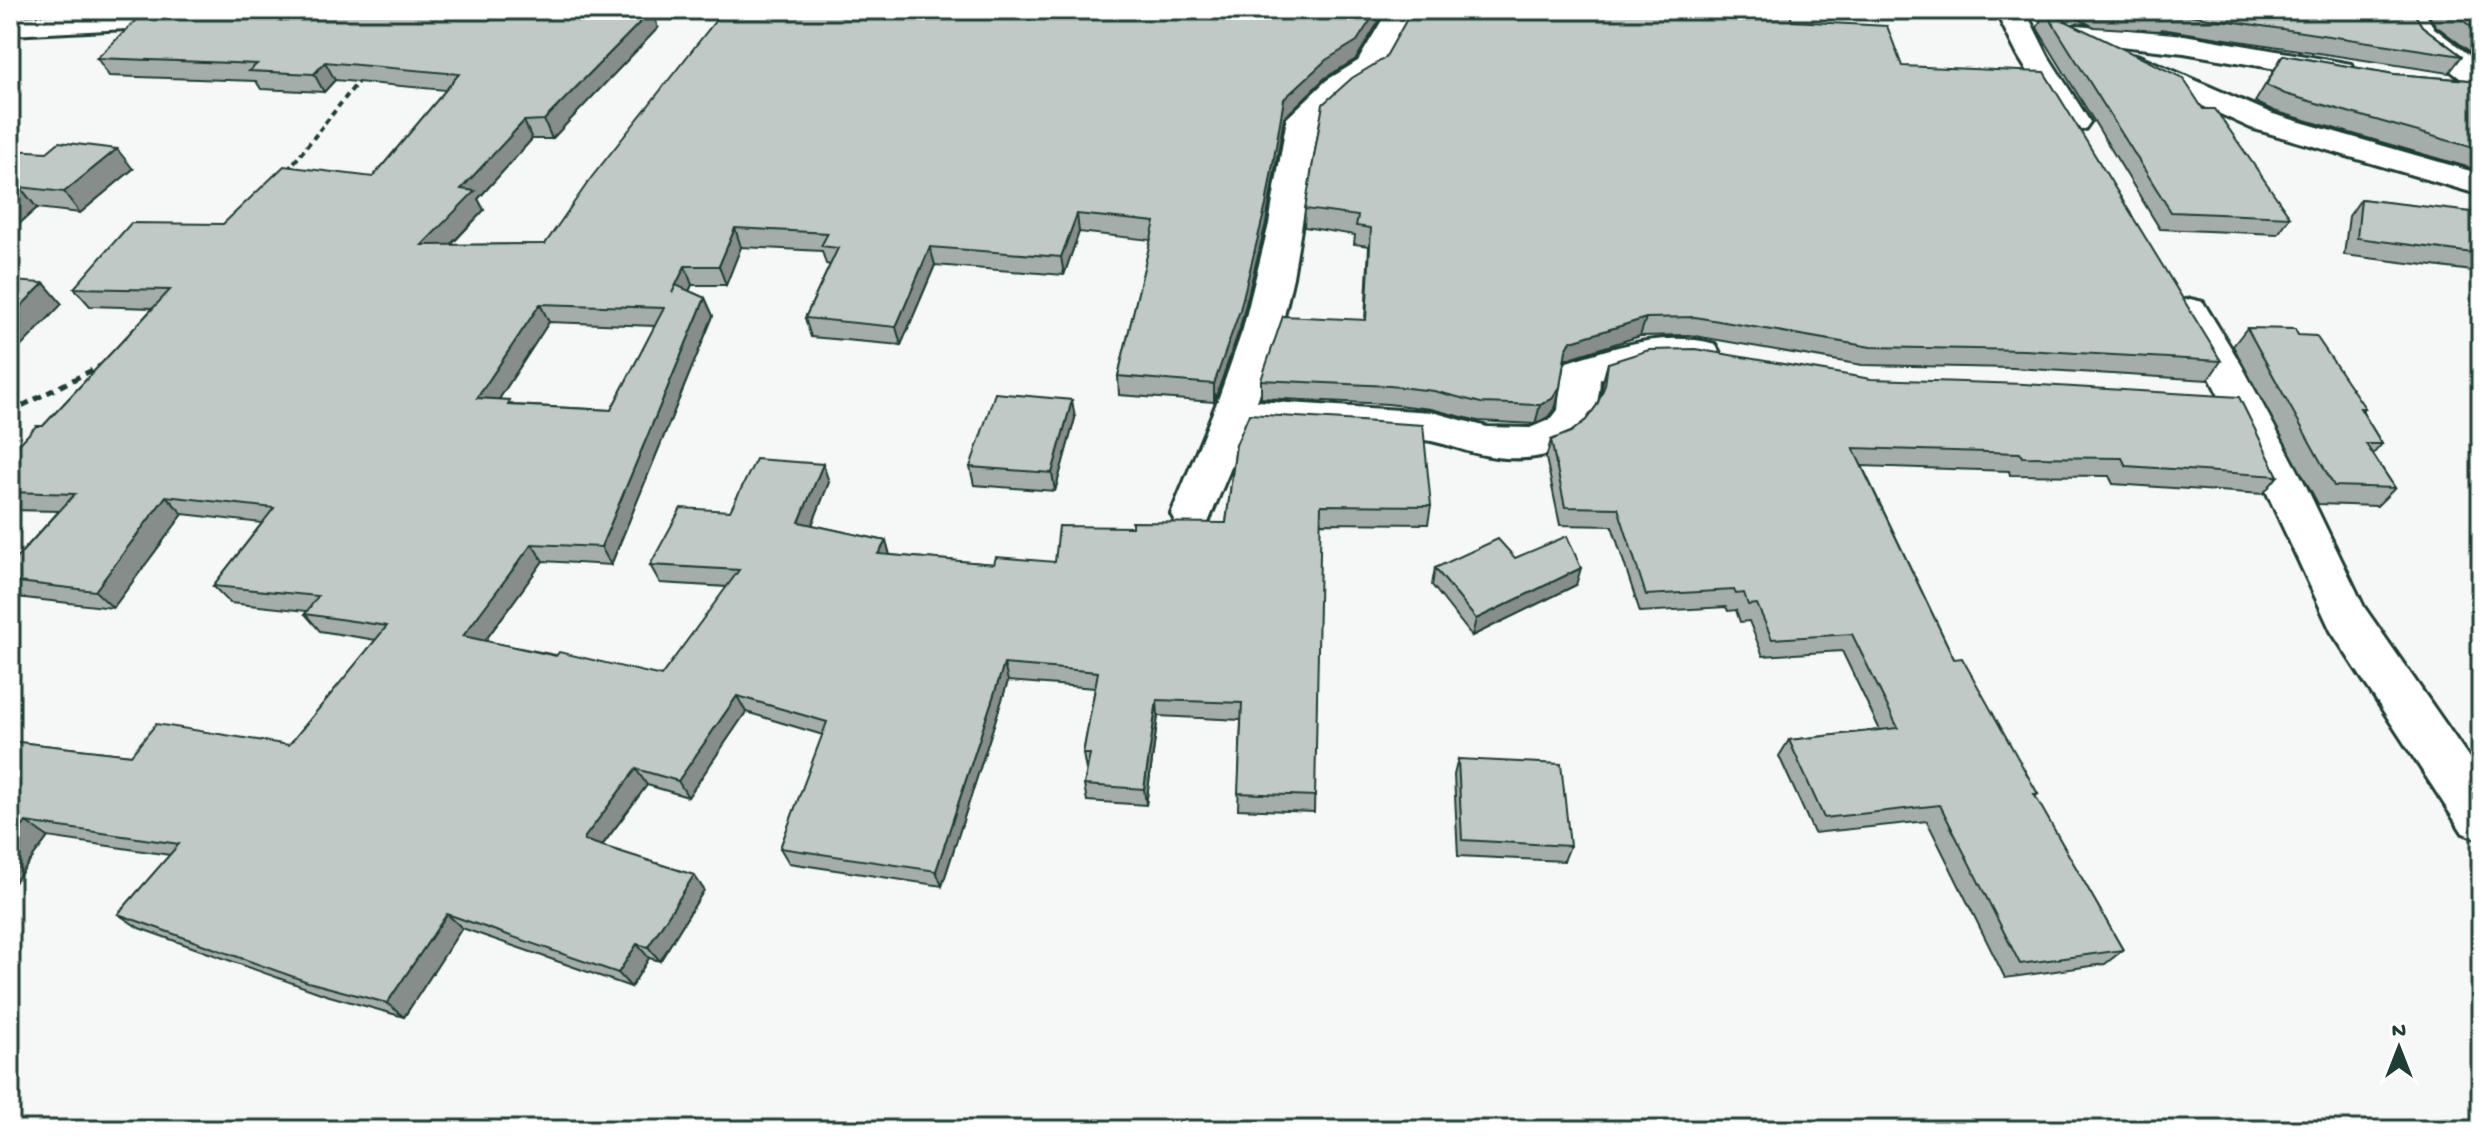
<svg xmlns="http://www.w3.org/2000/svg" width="2491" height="1140" font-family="'Gochi Hand',sans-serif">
<rect width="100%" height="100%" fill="#f6f7f7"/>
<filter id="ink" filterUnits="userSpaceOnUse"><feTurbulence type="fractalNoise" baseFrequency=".0125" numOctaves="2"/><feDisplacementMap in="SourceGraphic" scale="16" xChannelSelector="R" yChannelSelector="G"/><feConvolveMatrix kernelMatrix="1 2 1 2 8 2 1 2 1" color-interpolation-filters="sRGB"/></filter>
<g filter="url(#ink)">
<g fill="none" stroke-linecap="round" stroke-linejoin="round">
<defs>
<g id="minor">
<polygon points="195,10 205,13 210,19 205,25 10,35 10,17"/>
<path d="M1388,10H1418L1381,74L1349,94L1319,121L1293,277L1281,329L1257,401L1432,412L1487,427L1530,428L1551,419L1558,410L1562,371L1567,362C1616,347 1664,330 1715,344L1720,353L1715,362L1701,366L1643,365L1600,379C1598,448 1546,467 1484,455C1464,452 1444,442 1424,440C1366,433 1306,432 1247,429L1207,525L1192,530L1177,525L1171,514L1218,400L1243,329L1269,224L1287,118L1327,80L1358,61Z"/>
<polygon points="1995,10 2025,10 2048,56 2090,122 2085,129 2074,132 2063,129 2018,56"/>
<polygon points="2393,10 2423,10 2434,28 2481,64 2481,88 2470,86 2412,40"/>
<polygon points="2077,25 2184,35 2340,62 2351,64 2355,71 2351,78 2340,80 2184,53 2066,40 2062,34 2066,28"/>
<polygon points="2137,55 2273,114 2481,174 2481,195 2251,128 2126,71 2122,64 2126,57"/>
<polygon points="2190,299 2203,302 2242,366 2303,480 2364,607 2481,775 2481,840 2463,833 2331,631 2261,480 2204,366 2171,311 2177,302"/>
</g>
</defs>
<use href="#minor" stroke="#1f3d34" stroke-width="6"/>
<polyline stroke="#1f3d34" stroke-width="4" stroke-dasharray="6 4" stroke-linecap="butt" points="288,170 361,78"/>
<polyline stroke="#1f3d34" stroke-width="5" stroke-dasharray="8 6" stroke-linecap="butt" points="10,412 102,365"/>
<use href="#minor" fill="#fff" fill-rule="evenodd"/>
</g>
<g fill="#a5adaa" stroke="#1f3d34" stroke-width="2" fill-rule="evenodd">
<path d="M724,10H1386L1356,59L1325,78L1284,118L1266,223L1240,328L1214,402L1119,395L1118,376L1151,240L1079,232L1064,275L935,265L901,345L811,337L805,318L830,265L826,264L822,251L741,247L726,285H692L689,291L705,298L713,316L611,565L543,561L485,641L661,676L727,587L660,583L650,565L730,511L829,482L812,525L886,541L890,555L994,564L1055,562L1132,527L1226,523L1236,445L1431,506L1428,524L1320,523L1314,812L1238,809L1241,720L1158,716L1146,805L1087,801L1084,785L1087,770H1086L1083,754L1095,688L1008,681L942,886L789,863L780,848L823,735L746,712L688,797L647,785L602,846L694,875L704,890L660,961L649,958L631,987L462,928L404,1017L326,995L139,928L118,914L170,855L48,837L10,888V741L131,755L289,745L376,640L320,631L305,614L307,611L230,603L213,586L262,523L183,514L113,608L16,597L10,592V565L59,511L10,510V454L43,426L153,308L90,306L74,288L223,224L373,177L446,90L335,80L324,92L261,89L256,81L109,76L97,58L658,28L552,139H532L478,199L484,210L451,245L545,244ZM549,322L655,326L611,410L514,405L499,399Z"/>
<polygon points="2062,10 2412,10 2422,26 2462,56 2449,73 2161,29 2160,31 2094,27"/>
<polygon points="2425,10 2481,10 2481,60 2436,26"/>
<polygon points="2045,11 2203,109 2290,217 2278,234 2160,229 2037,28"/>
<polygon points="1792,21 1902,66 2221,361 2208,380 2013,368 1862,365 1689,335 1640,336 1566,359 1564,364 1556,406 1548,417 1535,424 1478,421 1431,409 1388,404 1261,398 1261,380 1365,320 1369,246 1354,244 1355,235 1304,227 1305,209 1385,58"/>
<polygon points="2283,55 2394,74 2481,81 2481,171 2274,111 2255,102"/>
<polygon points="10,150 133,169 80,213 37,208 10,232"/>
<polygon points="2361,199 2481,215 2481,272 2344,255 2349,216"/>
<polygon points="2247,328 2298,335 2365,408 2362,411 2382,444 2373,454 2395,488 2377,506 2318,504 2233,346"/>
<polygon points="1608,363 2278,476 2263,494 2113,484 2109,476 2010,475 2009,471 1862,466 1954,659 2038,794 2035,797 2123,950 2105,964 2005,978 1927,821 1814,833 1779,756 1789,740 1880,730 1842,651 1763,656 1749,621 1740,622 1736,610 1728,611 1726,607 1640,612 1612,526 1560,525 1546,458 1551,440 1571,432 1586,420 1597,405 1601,396 1603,381"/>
<polygon points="1075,418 1055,491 974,485 970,467"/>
<polygon points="1515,558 1576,585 1472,636 1432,585 1435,568"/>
<polygon points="1458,759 1570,846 1564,861 1458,856 1454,775"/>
<polygon points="2403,1124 2457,1130 2389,1130"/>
</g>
<g fill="#868d8b" stroke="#1f3d34" stroke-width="2">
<polygon points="652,10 658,28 552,139 544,120"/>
<polygon points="1377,10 1386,10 1356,59 1325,78 1284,118 1266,223 1240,328 1214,402 1214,384 1284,99"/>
<polygon points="325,62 335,80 324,92 314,74"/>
<polygon points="524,121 532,139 478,199 484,210 433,263 422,245 461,189"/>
<polygon points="117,149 133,169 80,213 64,192"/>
<polygon points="20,187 37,208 10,232 10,196"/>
<polygon points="1077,214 1079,232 1064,275 1061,257"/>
<polygon points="735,228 741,247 726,285 719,266"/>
<polygon points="930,247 935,265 901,345 896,327"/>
<polygon points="685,266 692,285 679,311 672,293"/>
<polygon points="44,283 62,304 10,358 10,317"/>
<polygon points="705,298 713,316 611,565 601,547"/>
<polygon points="540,304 549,322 488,416 477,398"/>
<polygon points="1646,318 1640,336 1566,359 1561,368 1566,350 1571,341"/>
<polygon points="1560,387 1556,406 1548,417 1535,424 1540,405"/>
<polygon points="1072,400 1075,418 1055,491 1052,473"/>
<polygon points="823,464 829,482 806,540 799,522"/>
<polygon points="166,496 183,514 113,608 95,591"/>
<polygon points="886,541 891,559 878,554"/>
<polygon points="532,544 543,561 476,653 463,636"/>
<polygon points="1581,568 1576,585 1472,636 1476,619"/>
<polygon points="1004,664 1008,681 942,886 936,871"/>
<polygon points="737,696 746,712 688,797 678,781"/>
<polygon points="1157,700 1158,716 1146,805 1144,789"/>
<polygon points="636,769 647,785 597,852 584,840 585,837"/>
<polygon points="26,822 48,837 10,888 10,843"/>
<polygon points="694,875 704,890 660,961 648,947"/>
<polygon points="447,914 462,928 404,1017 387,1003"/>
<polygon points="637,944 649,958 631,987 618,973"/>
</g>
<g fill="#c0c9c6" stroke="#1f3d34" stroke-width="2" fill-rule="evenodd">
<path d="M406,10H652L544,120L524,121L461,189L475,191L422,245L545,244L591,178L724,10H1377L1357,41L1326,60L1284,99L1266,205L1240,310L1214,384L1118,376L1155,222L1077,214L1061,257L930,247L896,327L805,318L838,248L821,246L828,233L735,228L719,266H685L672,293L676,285L705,298L601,547L532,544L463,636L556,656L559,652L661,676L739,570L650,565L681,508L730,511L756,459L823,464L799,522L886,541L878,554L994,564L996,557L1055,562L1059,526L1132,527V522L1226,523L1236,445L1249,414L1423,425L1431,506L1321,505L1315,796L1238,793L1242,703L1157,700L1144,789L1084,785L1090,754H1083L1098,672L1004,664L936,871L780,848L827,722L737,696L678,781L636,769L585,837L584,840L694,875L648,947L637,944L618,973L447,914L387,1003L308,982L118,914L179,844L26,822L10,843V741L131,755L156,724L289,745L387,626L305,614L318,596L213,586L274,508L166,496L95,591L10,581V565L75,494L10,492V454L36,426H43L170,290L74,288L131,223L223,224L284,166L373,177L459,74L325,62L314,74L249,71L257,64L97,58L143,14ZM540,304L664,308L611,410L508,405L510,400L477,398Z"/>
<polygon points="1412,10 1789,10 1792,21 1887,26 1902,66 2044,72 2221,361 2024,350 1871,347 1695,317 1646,318 1571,341 1566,350 1560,387 1552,399 1540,405 1481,403 1434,391 1390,386 1261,380 1283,316 1366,320 1371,228 1356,226 1358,216 1305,209 1323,104 1352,78 1385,58"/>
<polygon points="2103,10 2412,10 2422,26 2462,56 2169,12 2169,14"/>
<polygon points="2449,10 2481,10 2481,34"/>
<polygon points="2045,11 2183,78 2203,109 2215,109 2290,217 2171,212"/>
<polygon points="2283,55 2394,74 2481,81 2481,150 2285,94 2266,85"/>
<polygon points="59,142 117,149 64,192 20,187 10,196 10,150 47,152"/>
<polygon points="2361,199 2480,213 2481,254 2357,238"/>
<polygon points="10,281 44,283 10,317"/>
<polygon points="2247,328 2295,329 2298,335 2316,336 2365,408 2360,408 2382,444 2366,444 2395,488 2334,486"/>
<polygon points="1695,349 1871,379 2024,384 2239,397 2278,476 2126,466 2122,458 2022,457 2020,453 1853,448 1954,659 1962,658 2038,794 2034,794 2123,950 2020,964 1940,805 1824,818 1789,740 1898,728 1852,634 1772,639 1757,604 1748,605 1744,593 1736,594 1734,590 1646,595 1618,508 1565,507 1551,440 1571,432 1586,420 1597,405 1605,385 1608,363 1649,350"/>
<polygon points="995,393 1072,400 1052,473 970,467"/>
<polygon points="1567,536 1581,568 1476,619 1435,568 1498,539 1515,558"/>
<polygon points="1458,759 1561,764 1570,846 1462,840"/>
<polygon points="2450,1119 2457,1130 2407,1130 2403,1124"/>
</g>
</g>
<rect width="2491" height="1140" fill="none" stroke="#fff" stroke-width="40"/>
<rect x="20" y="20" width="2451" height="1100" fill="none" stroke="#1f3d34" stroke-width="3" filter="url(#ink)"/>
<g transform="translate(2399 1048)" stroke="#ffffff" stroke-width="6" paint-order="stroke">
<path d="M0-6L14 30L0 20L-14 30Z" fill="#1f3d34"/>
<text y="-12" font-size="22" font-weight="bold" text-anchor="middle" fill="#1f3d34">N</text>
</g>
</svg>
